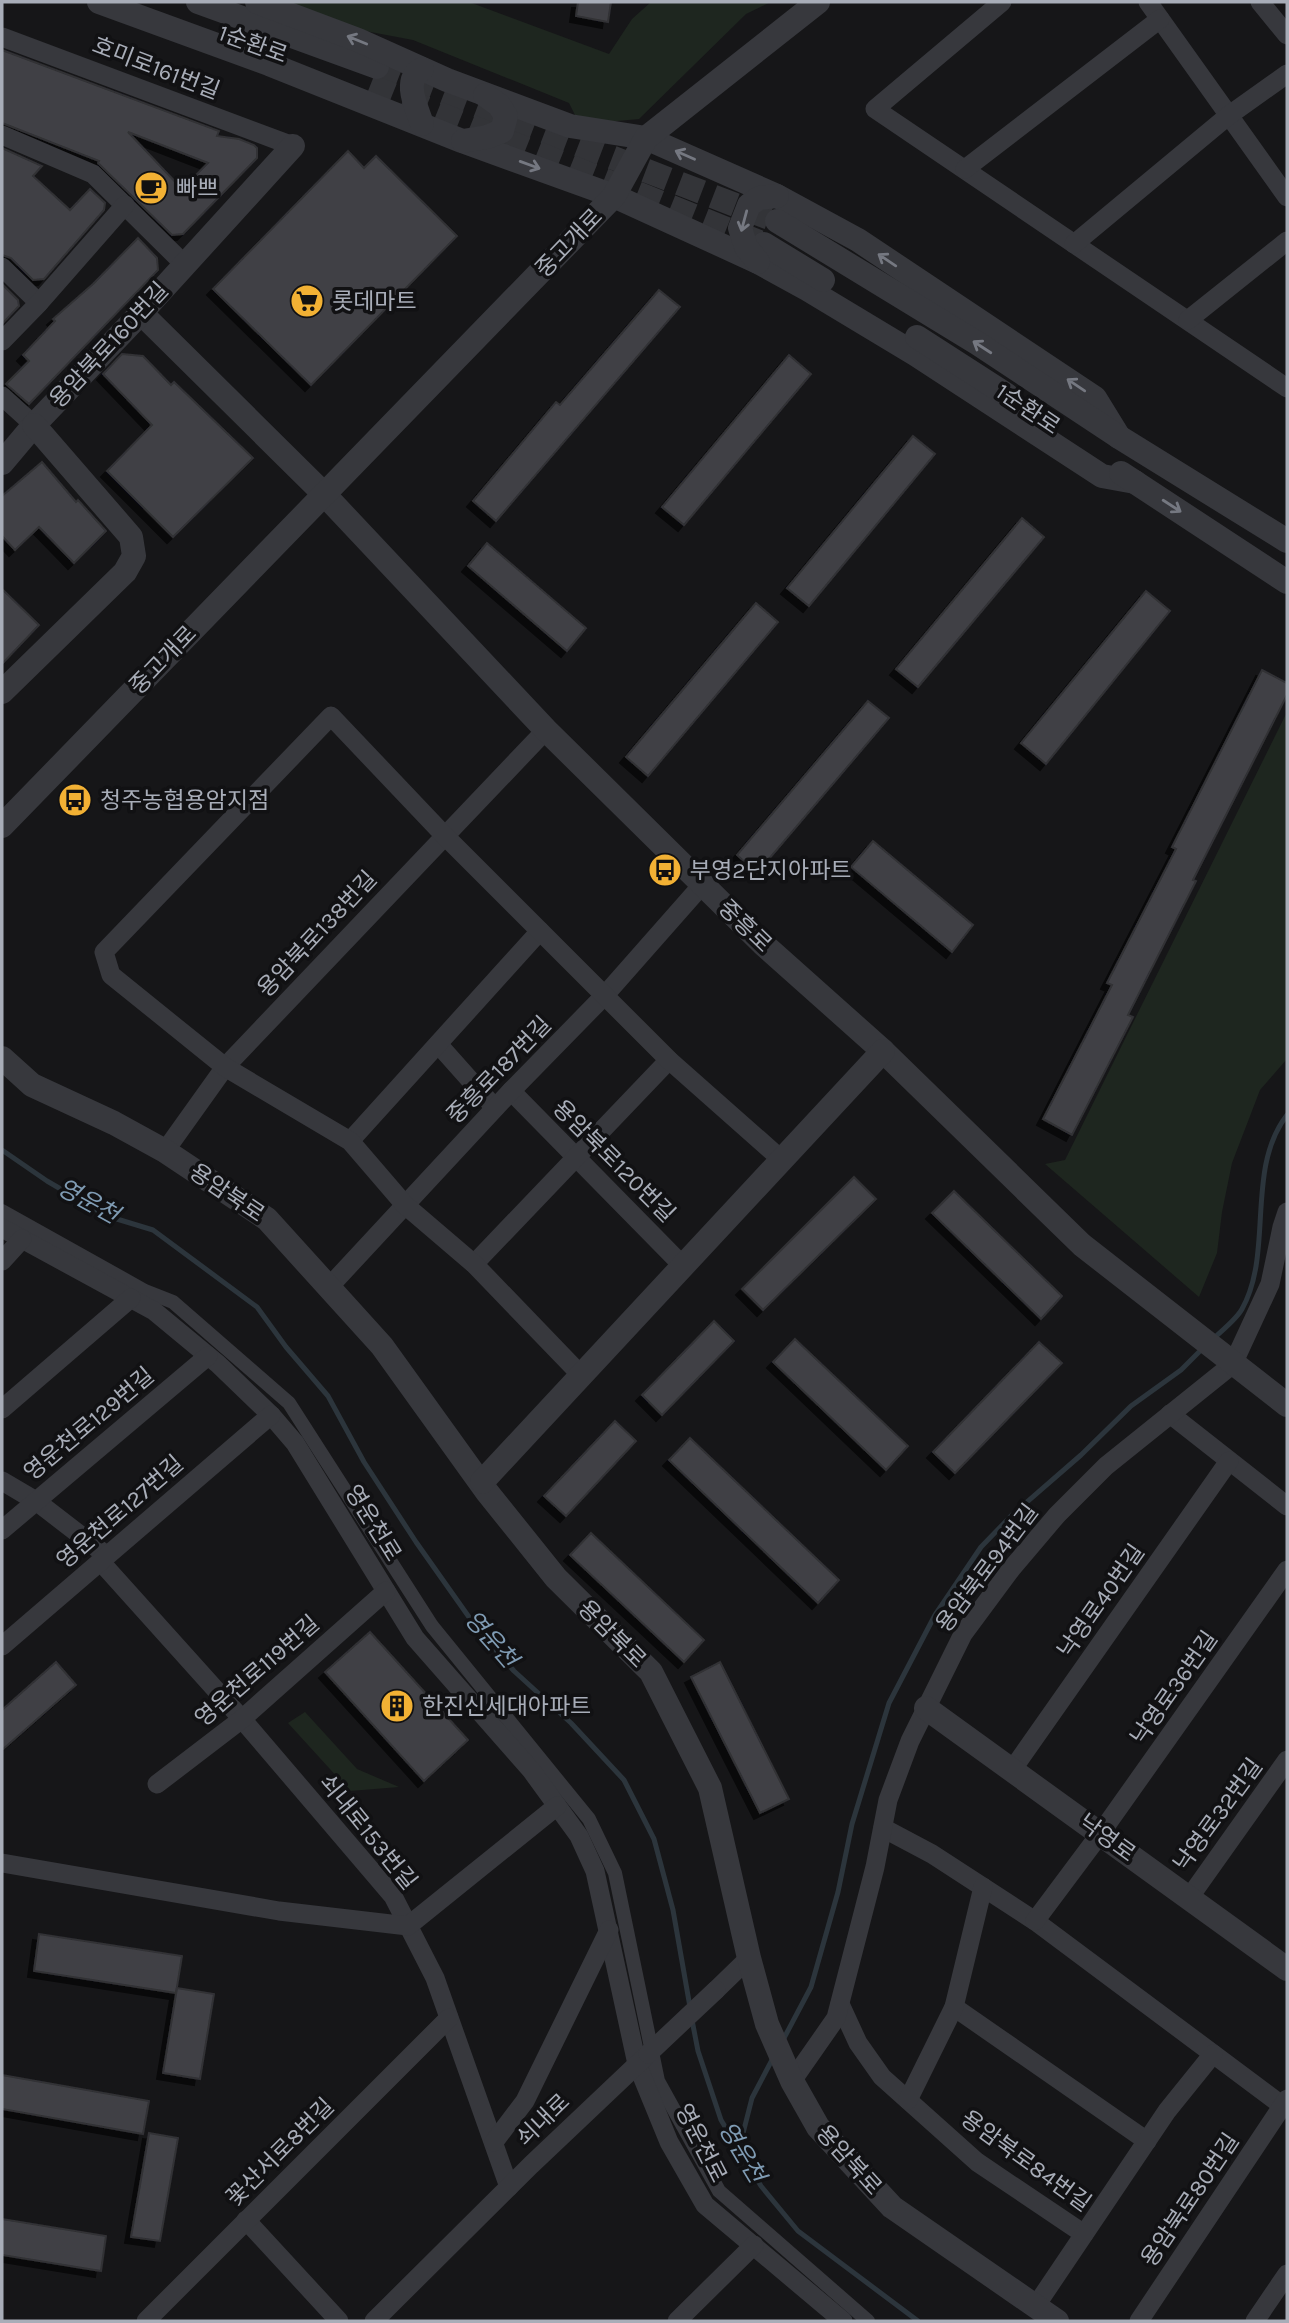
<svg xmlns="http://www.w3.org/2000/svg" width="1289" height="2323" font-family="Karla,'Noto Sans KR',sans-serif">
<defs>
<filter id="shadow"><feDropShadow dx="-6" dy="6" stdDeviation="0" flood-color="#0009"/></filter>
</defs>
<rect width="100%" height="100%" fill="#161618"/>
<g fill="#1e261f">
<polygon points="287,2 469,2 609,54 632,19 651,2 771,2 746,14 639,119 606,122 575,115 569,103 413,40 360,30"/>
<polygon points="1287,712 1287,1059 1260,1090 1232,1163 1222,1212 1217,1253 1199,1297 1045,1164 1065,1160"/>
<polygon points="305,1712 357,1769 399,1787 350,1791 288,1723"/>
</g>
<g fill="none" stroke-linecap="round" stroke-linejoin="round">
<g stroke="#2c353c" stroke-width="5">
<polyline points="2,1150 47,1181 107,1216 153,1230 257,1307 286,1347 328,1396 364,1462 416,1542 476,1627 514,1671 571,1723 624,1780 654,1839 673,1910 690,2007"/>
<path d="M1212,1340C1221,1331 1236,1320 1242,1309C1274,1252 1245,1169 1287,1115"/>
<polyline points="692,2020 698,2051 721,2120 761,2186 798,2231 918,2321"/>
<polyline points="783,2040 811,1987 838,1892 852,1824 889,1703 935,1615 981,1547 1012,1515 1081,1455 1131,1406 1181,1370 1202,1349"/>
<polyline points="739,2149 752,2098 773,2058"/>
</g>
</g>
<g fill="#404145" stroke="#303034" stroke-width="2" fill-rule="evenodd" filter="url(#shadow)">
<polygon points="578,2 611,2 608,22 576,16"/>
<path d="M2,50L219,131L217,136L239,139L254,145L257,148V158L183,234L172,235L98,163L99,161L2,123ZM128,132L208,163L182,189Z"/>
<polygon points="2,148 42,166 33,176 70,210 90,189 105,203 104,210 44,279 33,280 11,258 2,255"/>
<polygon points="348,151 364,168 376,156 457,236 311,385 213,289"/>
<polygon points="138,238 157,258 158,270 29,404 6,384 29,361 23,355 55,321 53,319 93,284"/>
<polygon points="2,284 18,300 19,306 2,324"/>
<polygon points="659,290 680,307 496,521 473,501 556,402 560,405"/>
<polygon points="122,354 143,356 171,385 174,382 253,458 173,537 107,471 152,425 103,374"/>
<polygon points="789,355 811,374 684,525 662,507"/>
<polygon points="913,436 935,454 809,606 787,588"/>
<polygon points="42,462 76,502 78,500 106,531 74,563 39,527 15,550 2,536 2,496"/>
<polygon points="1022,518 1044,537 918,687 896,669"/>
<polygon points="487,543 586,628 567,651 468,566"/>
<polygon points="2,589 39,625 2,664"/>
<polygon points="1146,591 1170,611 1046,764 1021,743"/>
<polygon points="756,603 778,622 648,776 626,757"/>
<polygon points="1262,670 1287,683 1287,695 1193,880 1196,881 1128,1015 1133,1017 1072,1135 1043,1119 1112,985 1107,983 1176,849 1172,847"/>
<polygon points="868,701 889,718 757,873 737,855"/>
<polygon points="873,841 973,925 952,952 851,867"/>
<polygon points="854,1177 876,1199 763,1310 742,1289"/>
<polygon points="954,1191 1062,1296 1041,1319 932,1213"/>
<polygon points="714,1321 734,1341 662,1415 642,1395"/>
<polygon points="795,1339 908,1446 886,1470 773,1362"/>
<polygon points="1039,1342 1062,1363 955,1473 933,1452"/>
<polygon points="615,1421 636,1441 566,1516 544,1496"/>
<polygon points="690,1438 839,1580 818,1603 669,1460"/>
<polygon points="591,1533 704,1640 684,1662 570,1555"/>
<polygon points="370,1632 468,1740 424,1781 325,1672"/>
<polygon points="56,1662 76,1685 2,1750 2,1710"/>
<polygon points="720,1662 789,1799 760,1813 691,1677"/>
<polygon points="39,1934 182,1956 176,1993 34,1971"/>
<polygon points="177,1988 214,1994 200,2079 163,2073"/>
<polygon points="2,2075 149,2101 143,2134 2,2109"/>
<polygon points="149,2133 178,2138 160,2241 131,2237"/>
<polygon points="2,2219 106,2236 101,2271 2,2255"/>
</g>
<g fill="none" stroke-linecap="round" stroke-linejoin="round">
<g stroke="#333438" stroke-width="24" stroke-dasharray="24 12" stroke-linecap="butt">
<polyline points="377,67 777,221"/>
<polyline points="370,86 759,242"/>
</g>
<polyline stroke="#37383d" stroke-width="14" points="2,1211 145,1291 173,1302 289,1403 432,1626 589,1819 615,1873 658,2081 719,2191 868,2321"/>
<g stroke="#37383d" stroke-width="19">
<polyline points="1002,2 875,109 1287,388"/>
<polyline points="1148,2 1287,197"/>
<polyline points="1260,2 1287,35"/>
<polyline points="2,37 293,146"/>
<polyline points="2,135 93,174 185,265"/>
<polyline points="965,169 1160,19"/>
<polyline points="1074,244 1228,116 1287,74"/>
<polyline points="2,267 39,303"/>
<polyline points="1188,320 1287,241"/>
<polyline points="2,341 39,303 125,205"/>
<polyline points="2,396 34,425"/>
<polyline points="438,1044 495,1108"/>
<polyline points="511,1091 683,1266"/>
<polyline points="350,1141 540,931"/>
<polyline points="165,1151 225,1067 546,730"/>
<polyline points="2,1228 154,1311 218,1364 271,1415 295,1443 415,1638 531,1770 579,1836 595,1871 637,2064 669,2142 705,2205 843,2321"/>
<polyline points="2,1261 22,1239"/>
<polyline points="474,1264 669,1060"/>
<polyline points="329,1287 511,1091 605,995 702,885"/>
<polyline points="581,1375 474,1264 405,1205 350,1141 225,1067 111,975 104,952 331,716 444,835 669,1060 782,1160"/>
<polyline points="2,1409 131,1298"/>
<polyline points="1170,1414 1287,1506"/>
<polyline points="2,1481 36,1501 106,1555"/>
<polyline points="2,1530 208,1356"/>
<polyline points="100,1561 242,1719 393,1896 435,1978 509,2187"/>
<polyline points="2,1646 271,1415"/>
<polyline points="1012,1770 1229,1461"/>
<polyline points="157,1784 242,1719 386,1591"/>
<polyline points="883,1828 932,1854 1035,1921 1287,2109"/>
<polyline points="2,1863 279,1911 408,1926 557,1806"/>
<polyline points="1189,1898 1287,1760"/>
<polyline points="1035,1921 1100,1834 1287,1570"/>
<polyline points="716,1990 749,1958"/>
<polyline points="840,2004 858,2043 882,2077 977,2162 1084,2234"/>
<polyline points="954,2007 1147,2141"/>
<polyline points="792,2081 836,2018 875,1867 888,1800 910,1741 963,1634 1012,1568 1057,1515 1106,1466 1233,1364 1270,1284 1282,1227 1287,1212"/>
<polyline points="908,2100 954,2007 983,1887"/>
<polyline points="494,2142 525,2101 609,1930"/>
<polyline points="246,2220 339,2321"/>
<polyline points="1035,2307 1167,2111 1213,2054"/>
<polyline points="146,2321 449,2018"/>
<polyline points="374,2321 531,2165 645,2057"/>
<polyline points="677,2321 754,2245"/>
<polyline points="1139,2321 1287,2099"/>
<polyline points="1255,2321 1287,2274"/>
</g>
<g stroke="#37383d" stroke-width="24">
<polyline points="99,2 269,64 462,141 614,196 758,262 807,289 915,354 1102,476 1135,482"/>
<polyline points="198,2 377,67"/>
<polyline points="257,2 358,40 447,80 570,126 646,138 777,196 858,240 1095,398 1119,437"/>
<path d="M422,69C402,80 417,108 422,124"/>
<polyline points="463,141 487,137 502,131 506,116 499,105 485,95"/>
<polyline points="777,221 977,343 1119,437 1287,541"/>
<polyline points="764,244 823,280"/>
<polyline points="758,262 746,247 740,228 749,205 759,198 777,196"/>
<polyline points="141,313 323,493 546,730 763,944 883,1051 1082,1245 1287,1405"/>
<polyline points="917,337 1007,395"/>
<polyline points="2,463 34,425 141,313 293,146"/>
<polyline points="1121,473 1287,582"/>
<polyline points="2,692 125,572 134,556 131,537 34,425"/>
<polyline points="2,826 614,196 646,138 818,2"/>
<polyline points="2,1058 32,1085 114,1123 165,1151 267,1219 382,1346 487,1492 556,1578 651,1672 710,1788 749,1958 767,2024 792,2081 818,2127 892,2207 1057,2321"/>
<polyline points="482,1482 883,1051"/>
<polyline points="926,1708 1287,1969"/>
</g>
<polyline stroke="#37383d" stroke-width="19" points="648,2054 716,1990"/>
</g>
<defs><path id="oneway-shaft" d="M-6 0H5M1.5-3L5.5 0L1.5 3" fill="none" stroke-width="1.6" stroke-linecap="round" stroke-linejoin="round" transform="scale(1.75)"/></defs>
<g stroke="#757881">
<use href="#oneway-shaft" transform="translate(357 40) rotate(-158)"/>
<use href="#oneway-shaft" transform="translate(685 155) rotate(-156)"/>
<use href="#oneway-shaft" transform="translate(530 165) rotate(20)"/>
<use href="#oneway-shaft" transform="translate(744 221) rotate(105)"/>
<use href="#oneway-shaft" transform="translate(887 260) rotate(-146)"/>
<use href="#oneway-shaft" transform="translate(982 347) rotate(-147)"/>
<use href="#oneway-shaft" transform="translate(1076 385) rotate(-146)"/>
<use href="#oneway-shaft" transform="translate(1172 506) rotate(33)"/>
</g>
<defs>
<symbol id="cafe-disc" viewBox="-11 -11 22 22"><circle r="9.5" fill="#f2b134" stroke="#111113"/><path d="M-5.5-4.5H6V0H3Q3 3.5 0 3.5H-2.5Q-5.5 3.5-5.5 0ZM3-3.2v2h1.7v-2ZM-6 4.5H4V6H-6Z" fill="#111"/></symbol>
<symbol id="supermarket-disc" viewBox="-11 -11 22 22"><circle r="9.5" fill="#f2b134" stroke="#111113"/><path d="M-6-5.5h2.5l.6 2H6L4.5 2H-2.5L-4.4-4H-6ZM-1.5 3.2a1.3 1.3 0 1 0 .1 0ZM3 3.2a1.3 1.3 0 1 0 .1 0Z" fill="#111"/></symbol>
<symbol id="bus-disc" viewBox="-11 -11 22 22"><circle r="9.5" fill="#f2b134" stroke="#111113"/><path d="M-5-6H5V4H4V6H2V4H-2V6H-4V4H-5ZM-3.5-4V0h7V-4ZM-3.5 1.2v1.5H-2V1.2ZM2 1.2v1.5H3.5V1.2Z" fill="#111"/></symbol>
<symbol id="building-disc" viewBox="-11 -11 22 22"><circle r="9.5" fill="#f2b134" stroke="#111113"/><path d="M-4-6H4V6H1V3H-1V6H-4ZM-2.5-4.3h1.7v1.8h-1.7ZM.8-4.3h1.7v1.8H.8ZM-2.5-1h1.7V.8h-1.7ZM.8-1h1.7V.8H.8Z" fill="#111"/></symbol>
</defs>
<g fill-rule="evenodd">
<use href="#cafe-disc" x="132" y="169" width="38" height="38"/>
<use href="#supermarket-disc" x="288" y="282" width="38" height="38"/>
<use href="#bus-disc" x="56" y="781" width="38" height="38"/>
<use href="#bus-disc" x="646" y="851" width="38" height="38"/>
<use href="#building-disc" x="378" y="1687" width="38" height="38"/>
</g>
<g text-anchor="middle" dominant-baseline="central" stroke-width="7" stroke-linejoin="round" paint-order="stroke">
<g font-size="23" fill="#a8adb8" stroke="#111113">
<text transform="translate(253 44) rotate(20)">1순환로</text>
<text transform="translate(156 68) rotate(21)">호미로161번길</text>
<text transform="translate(569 243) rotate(-46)">중고개로</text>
<text transform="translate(109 345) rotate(-47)">용암북로160번길</text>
<text transform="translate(1028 409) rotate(34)">1순환로</text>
<text transform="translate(163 660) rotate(-46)">중고개로</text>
<text transform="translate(745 926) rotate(44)">중흥로</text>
<text transform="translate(317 934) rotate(-47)">용암북로138번길</text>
<text transform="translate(499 1070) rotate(-46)">중흥로187번길</text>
<text transform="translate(614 1161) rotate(45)">용암북로120번길</text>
<text transform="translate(227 1193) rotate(34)">용암북로</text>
<text transform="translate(89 1424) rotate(-40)">영운천로129번길</text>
<text transform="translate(120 1512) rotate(-41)">영운천로127번길</text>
<text transform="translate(373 1523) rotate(58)">영운천로</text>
<text transform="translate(987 1568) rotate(-53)">용암북로94번길</text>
<text transform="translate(1101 1601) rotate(-55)">낙영로40번길</text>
<text transform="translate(612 1634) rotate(45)">용암북로</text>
<text transform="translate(257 1671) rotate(-41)">영운천로119번길</text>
<text transform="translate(1174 1688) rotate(-55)">낙영로36번길</text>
<text transform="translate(1218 1815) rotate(-54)">낙영로32번길</text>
<text transform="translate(368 1832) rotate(51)">쇠내로153번길</text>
<text transform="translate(1107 1838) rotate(36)">낙영로</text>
<text transform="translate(543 2120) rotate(-44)">쇠내로</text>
<text transform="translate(701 2143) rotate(63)">영운천로</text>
<text transform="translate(280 2152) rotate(-45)">꽃산서로8번길</text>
<text transform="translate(849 2160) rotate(48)">용암북로</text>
<text transform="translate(1026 2161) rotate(36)">용암북로84번길</text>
<text transform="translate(1190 2200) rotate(-56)">용암북로80번길</text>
</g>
<g font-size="23" fill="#a8adb8" stroke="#111113" text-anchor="start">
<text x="176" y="188">빠쁘</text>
<text x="332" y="301">롯데마트</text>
<text x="100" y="800">청주농협용암지점</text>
<text x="690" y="870">부영2단지아파트</text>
<text x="422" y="1706">한진신세대아파트</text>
</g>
<g font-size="24" font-style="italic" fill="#7f9bb3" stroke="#111113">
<text transform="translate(88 1201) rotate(29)">영운천</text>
<text transform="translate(491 1639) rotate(49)">영운천</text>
<text transform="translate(742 2152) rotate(59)">영운천</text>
</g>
</g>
<rect width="1289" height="2323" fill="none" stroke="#a8adb8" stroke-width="7"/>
</svg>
